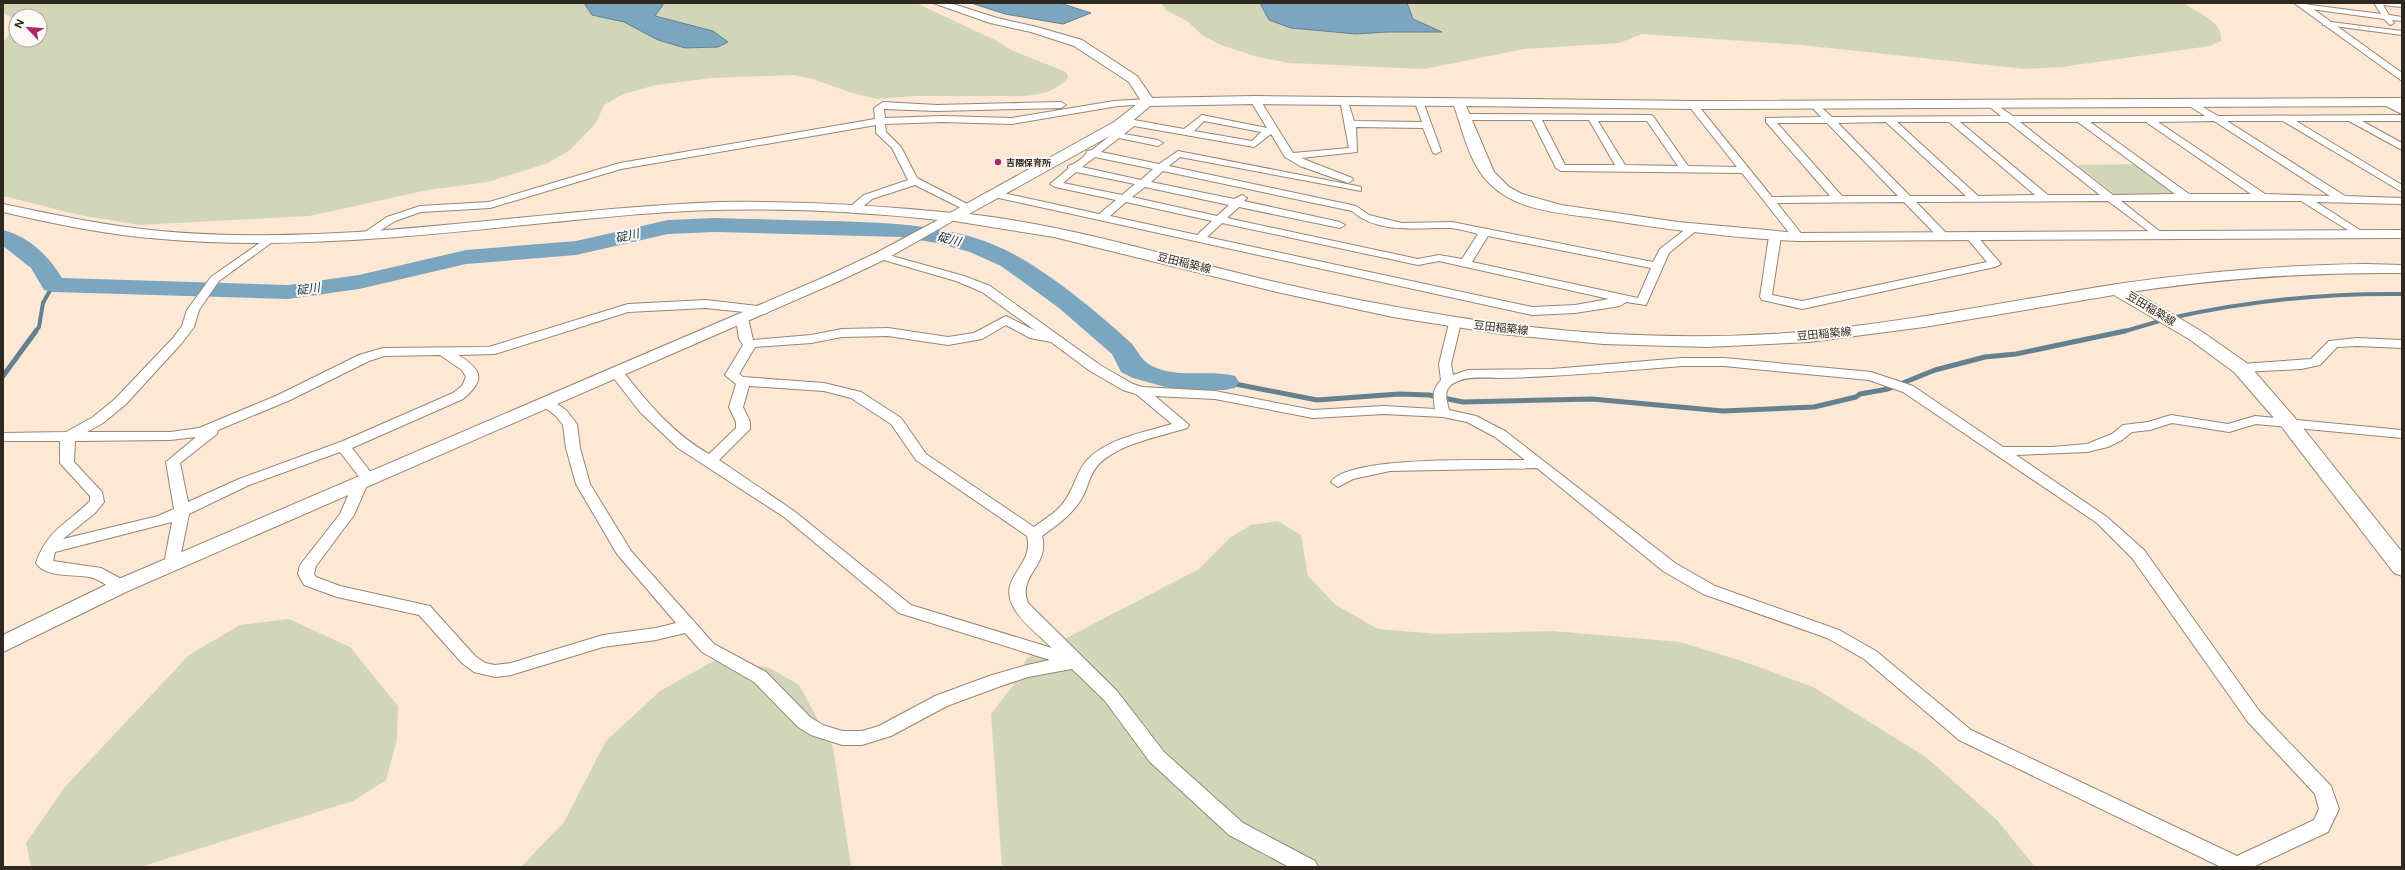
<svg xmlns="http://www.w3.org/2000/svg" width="2405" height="870" font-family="Figtree,'Noto Sans JP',sans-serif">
<rect width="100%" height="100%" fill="#fce8d4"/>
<g fill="#d2d6b9">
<path d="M3,3H916L995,40L1011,50L1066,72L1068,78C1056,91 1043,94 1025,96H916L877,99L852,93L813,79L793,75L712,78L656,85L623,94L604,105L596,123L570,150L548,163L488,182L428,190L309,216L139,225L79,215L3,196V42L12,31L16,22V40H40V16H16V19L3,13Z"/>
<path d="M1161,3H2183C2197,12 2224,22 2221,41L2210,46L2062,67L2025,69L1801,45L1642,34L1619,43L1524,49L1424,69L1290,63L1258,57L1221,45L1202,35L1187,21L1167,11Z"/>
<polygon points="2138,164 2180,195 2117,196 2077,165"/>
<polygon points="1278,521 1301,535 1308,576 1336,605 1378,629 1438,634 1552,631 1680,642 1745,662 1813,687 1926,757 1997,820 2035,867 1002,867 991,714 1018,679 1026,659 1199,569 1231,537 1251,525"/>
<polygon points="289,619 350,647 398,706 397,739 386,780 353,801 140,867 31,867 26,843 64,788 189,655 240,625"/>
<polygon points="719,658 770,668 799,685 833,747 851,867 521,867 564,822 606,741 660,691"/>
</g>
<g fill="#7ca6bf" stroke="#65808f">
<polygon points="584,3 659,3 663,5 655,16 713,31 728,42 718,47 685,48 658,40 624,22 592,15"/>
<polygon points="971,3 1060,3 1091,13 1063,24 1005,14"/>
<polygon points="1260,3 1407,3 1413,19 1442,32 1387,32 1356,34 1291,28 1269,20"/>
</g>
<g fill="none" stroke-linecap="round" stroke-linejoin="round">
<g stroke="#65808f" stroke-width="4">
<path d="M2171,318C2248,301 2324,293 2402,294"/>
<polyline points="35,332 39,327 43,303 53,285"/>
<polyline points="2122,332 2163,320"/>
</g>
<g stroke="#65808f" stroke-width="5">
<polyline points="3,376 36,331"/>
<polyline points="1225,382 1317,400 1399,394 1429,395 1463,402 1592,399 1723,411 1814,407 1856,397 1860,394 1888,389 1935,370 1985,357 2016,354 2125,331"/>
</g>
<path fill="#7ca6bf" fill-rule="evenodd" d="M715,218C753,219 791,220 830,221C893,223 961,224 1017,256C1055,277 1098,313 1130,342C1138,350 1141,361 1152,366C1179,379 1207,369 1235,376L1239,382L1235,388L1225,390H1176L1133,378L1121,372L1112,354L1059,308L1001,266L970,252L937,243L900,237L715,232L668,234L576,255L466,264L359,289L288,299L53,292L44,290L31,268L3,246V230C28,236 49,256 62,278L288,285L359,275L466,250L576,241L668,220Z"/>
<defs>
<g id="minor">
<polygon points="2374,3 2402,3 2402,7 2383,5 2389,15 2402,17 2402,21 2392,20 2394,23 2390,25 2384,19 2303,8 2299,6 2303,4 2381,14"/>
<polygon points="2323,21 2402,31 2402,35 2326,25 2323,25"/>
<path d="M1255,97L1260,100L1293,153L1349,148L1340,100L1348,102L1354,121L1422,122L1415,103L1423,101L1441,151L1436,154L1433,153L1423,128L1356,127L1357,152L1301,158L1352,178L1353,180L1348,183L1300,166L1285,157L1271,134L1254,147L1134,126L1124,134L1158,140L1163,143L1158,146L1119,138L1101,152L1159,164L1178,151L1357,186L1361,187V191L1180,157L1169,166L1356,206L1369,215L1402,223L1452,222L1653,262L1660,249L1687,228L1691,227L1697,230L1669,253L1646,305L1626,302L1620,306L1575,313L1532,315L994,197L989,194L994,191L1099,214L1116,200L1055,187L1050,184L1068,169V166C1075,164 1086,157 1087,151L1092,150L1126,123L1121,120L1123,118L1184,129L1202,115L1267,128L1250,100ZM1204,121L1261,132L1252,141L1194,131ZM1095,157L1153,169L1141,180L1082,167ZM1163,171L1352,211C1379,235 1419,227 1451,228C1460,229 1470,232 1478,234L1462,259L1439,255L1418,259L1227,218L1239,207L1340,228L1345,225L1340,222L1244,201L1247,198L1242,195L1234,199L1151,182ZM1076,172L1135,184L1122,195L1063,183ZM1145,187L1229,205L1217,216L1132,197ZM1126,202L1212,221L1197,235L1110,216ZM1222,223L1418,265L1439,261L1609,299L1575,305L1532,307L1207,237ZM1488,236L1651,268L1638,298L1472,262Z"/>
<polygon points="1148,99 1153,102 1151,104 1118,106 1012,124 943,122 885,124 886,132 901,147 917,178 971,206 971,210 967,211 915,185 872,199 859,210 851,210 851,206 864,195 908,180 892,148 876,133 876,125 621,169 490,208 421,212 395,221 372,236 368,237 362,234 387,217 420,206 489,202 620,163 875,119 874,108 883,102 937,105 1061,102 1066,105 1061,108 937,111 884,109 885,118 943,116 1012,118 1114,101"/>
<polygon points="2385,99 2402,107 2402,114 2382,104 2380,102"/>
<path d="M2191,100L2218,116L2402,115V121H2362L2402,143V150L2349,121H2296L2402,185V192L2283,121H2227L2345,196L2402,198V204L2316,202L2363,232L2365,234L2359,237L2301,201H2121L2163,234L2165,236L2159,239L2108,201L1916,202L1948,235V239H1940L1904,202L1777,203L1804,237L1798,240L1794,239L1742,173L1561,171L1556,168L1532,120H1465L1460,117L1465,114L1650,115L1653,116L1688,166L1737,167L1688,105L1693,102L1696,103L1772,197L1830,196L1766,122V118L1821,117L1809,104L1814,101L1832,117L2001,116L1986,104L1991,101L2013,116H2205L2188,105L2186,103ZM1542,120H1589L1615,165H1565ZM1598,121H1647L1678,166L1625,165ZM2214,121L2330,196L2265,194L2158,122ZM1886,122L1887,123L1966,196H1910L1838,123ZM1897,122H1949L2035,195L1978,196ZM1960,122H2008L2100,195H2048ZM2020,122H2078L2175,194L2113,195ZM2090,122H2146L2251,194H2189ZM1777,123H1827L1898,196H1842Z"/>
<polygon points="1775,233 1781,236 1772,295 1802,301 1987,262 1966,237 1972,234 1976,235 2001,264 1995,267 1802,309 1762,300 1760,297 1769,236"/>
<path d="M271,235L275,236V240L219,281L199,310L194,327L181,344L125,405L103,423L87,432H170L199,428L278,395L359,355L383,348L489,347L628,304L706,300L767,307L769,310L767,313L763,314L706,308L628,312L495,354L458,355C482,369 486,380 463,399L352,448L376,479L374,482L368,483L354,515L316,566L314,574L316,577L340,586L430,606L475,656L485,663L495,665L511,663L603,635L656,628L676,623L617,554L576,484L566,448L563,425L556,416L539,403L541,400H551L566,410L577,424L580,448L590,484L631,551L714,644L766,672L810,717L823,725L842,731H862L879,726L935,696L989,676L1027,665L1050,660L899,613L784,517L678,448L640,412L609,372L611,369H621C647,402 672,433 709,454L736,428V422L729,407L736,384L725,375L743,345L739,339L736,318L738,315H746L748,318L753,340L811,335L842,329L888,328L948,337L974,333L1006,316L1036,331L982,292L956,281L877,258L875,256L881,253L964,276L990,286L1100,365L1133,384L1142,387L1215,391L1313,410L1384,406L1435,409C1433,396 1432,390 1441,380L1439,364L1449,323L1455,319L1461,323L1451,364L1453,375L1468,370L1552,369L1682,358H1724L1871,372L1913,386L2003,447H2052L2087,444L2112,434L2123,425L2148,422L2171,415L2228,424L2255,416L2402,430V438L2256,424L2229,432L2172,423L2150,430L2132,432L2122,440L2108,447L2087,452L2016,455L2107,517L2144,550L2260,712L2331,786L2339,809L2328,832L2253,867H2221L1959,740L1864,659L1827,638L1703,594L1663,571L1537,468L1390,471L1353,479L1338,487L1331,482C1349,455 1491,461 1525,460L1495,437L1467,422L1443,417L1384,414L1313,418L1215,399L1155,396L1189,425L1187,428C1159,437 1119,443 1098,465C1089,475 1088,488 1082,498C1072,515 1057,525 1042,536C1050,566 1017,575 1028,603L1117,691L1164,752L1243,823L1315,861L1318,867H1289L1229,835L1150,762L1105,701L1072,669L1028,677L1001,686L947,706L891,736L862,745H842L811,735L798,727L754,682L702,652L685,633L656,640L603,647L511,675L495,677L474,672L463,664L419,615L337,597L304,585L298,574L300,565L340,514L354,482L360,478L340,452L249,485L189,514L178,568H166L164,564L172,522L55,552L53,561L101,568L127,582L129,586L127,590C112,594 103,579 89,577C74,574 45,578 36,563C47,530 67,524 90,501V496L60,463V441H3V433L66,432L93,417L115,399L173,338L182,326L187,310L211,277ZM1006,325L1030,338L1051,342L1090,371L1123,390L1136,394L1172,424C1145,432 1109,438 1088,459C1077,470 1075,486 1066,499C1059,511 1045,519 1034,527L926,454L901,418L861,392L824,383L743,377L739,374L755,347L811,343L842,337L888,336L948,345L982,339ZM440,355L462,370L466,377L462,386L453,393L343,441L239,479L188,502L180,463L217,434L218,430L288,401L369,361L384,356ZM1682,366H1724L1869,380L1903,392L2097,523L2132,558L2248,722L2315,794L2319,809L2314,820L2237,856L1971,730L1876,651L1839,630L1715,586L1675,563L1505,431L1476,416L1449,410C1447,401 1443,392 1451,385C1464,375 1484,378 1499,378C1560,377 1621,371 1682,366ZM749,386L824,391L851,398L891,424L916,460L1027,536C1035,567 996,577 1014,608C1022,623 1040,636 1052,648L911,605L794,511L719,460L750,429V422L743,407ZM196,437L166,462L174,509L158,516L63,539L95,513L104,502L102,492L74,462L75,441L170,440Z"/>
<polygon points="2357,338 2402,340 2402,348 2357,346 2337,347 2320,365 2301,369 2241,372 2234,368 2241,364 2311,359 2329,341"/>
</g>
<g id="tertiary">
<polygon points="2294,3 2305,3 2402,73 2402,81"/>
<path d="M1255,96L1693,101L2402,98V106L1693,109L1466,106L1494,172L1509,187L1522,194L1561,205L1678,222L1798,233L2402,230V238L1798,241C1734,238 1671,230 1608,220C1569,213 1519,214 1489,183C1469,163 1463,131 1454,106L1255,104L1148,106L1142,102L1148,98Z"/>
<path d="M720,202C798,201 875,205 953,213L960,217L886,259L837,282L128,591L3,652V635L114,581L827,276L876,253L938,220C839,209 740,206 641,214C482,227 321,253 161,239C107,235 55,224 3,212V204C55,215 107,226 160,231C346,248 534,209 720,202Z"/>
<path d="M2366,264L2402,265V273C2306,272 2212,279 2117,294L2109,289L2117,284C2200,272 2282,265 2366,264Z"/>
</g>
<path id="secondary" d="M933,3H950L997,18L1037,27L1082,40L1137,76L1155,102L1124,128L969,214C1057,224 1141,248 1226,270C1300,289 1374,304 1449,316C1568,335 1691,342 1811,331C1914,321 2015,300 2117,284L2123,285L2201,331L2248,364L2295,418L2402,552V576L2394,573L2281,426L2234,372L2189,339L2114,295L1924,327L1809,342L1707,347L1603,344L1501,334L1393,317L1277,292L1054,237L948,220L945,217L948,214L1114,122L1141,101L1129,82L1074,46L1031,32L990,23Z"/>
</defs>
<use href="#minor" stroke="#978673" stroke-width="2"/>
<use href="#tertiary" stroke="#978673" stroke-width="2"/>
<use href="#secondary" stroke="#978673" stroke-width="2"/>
<use href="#minor" fill="#fff" fill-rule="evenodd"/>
<use href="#tertiary" fill="#fff" fill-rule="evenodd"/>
<use href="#secondary" fill="#fff" fill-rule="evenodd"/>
</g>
<circle fill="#ac266d" stroke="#fcf8f4" stroke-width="1.5" cx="998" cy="162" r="4"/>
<g text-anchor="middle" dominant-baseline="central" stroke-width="4" stroke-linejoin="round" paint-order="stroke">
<g font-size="9" font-weight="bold" fill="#2f2820" stroke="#fcf8f4" text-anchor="start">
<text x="1006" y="162">吉隈保育所</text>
</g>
<g font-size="11" fill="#2f2820" stroke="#fcf8f4">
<text transform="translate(1184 263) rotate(14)">豆田稲築線</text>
<text transform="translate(2151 309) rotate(31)">豆田稲築線</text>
<text transform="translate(1501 328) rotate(6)">豆田稲築線</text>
<text transform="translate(1824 334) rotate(-5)">豆田稲築線</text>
</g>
<g font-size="12" font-style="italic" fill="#0c3144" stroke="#fcf8f4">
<text transform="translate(627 236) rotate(-13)">碇川</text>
<text transform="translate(949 239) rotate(14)">碇川</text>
<text transform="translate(308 289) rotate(-8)">碇川</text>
</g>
</g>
<rect width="2405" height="870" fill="none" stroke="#2f2820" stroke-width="8"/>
<g transform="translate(28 28) rotate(296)"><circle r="19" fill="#fcf8f4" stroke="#aaa59f"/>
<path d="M0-3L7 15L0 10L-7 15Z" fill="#ac266d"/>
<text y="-6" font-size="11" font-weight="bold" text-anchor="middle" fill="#2f2820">N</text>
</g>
</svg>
